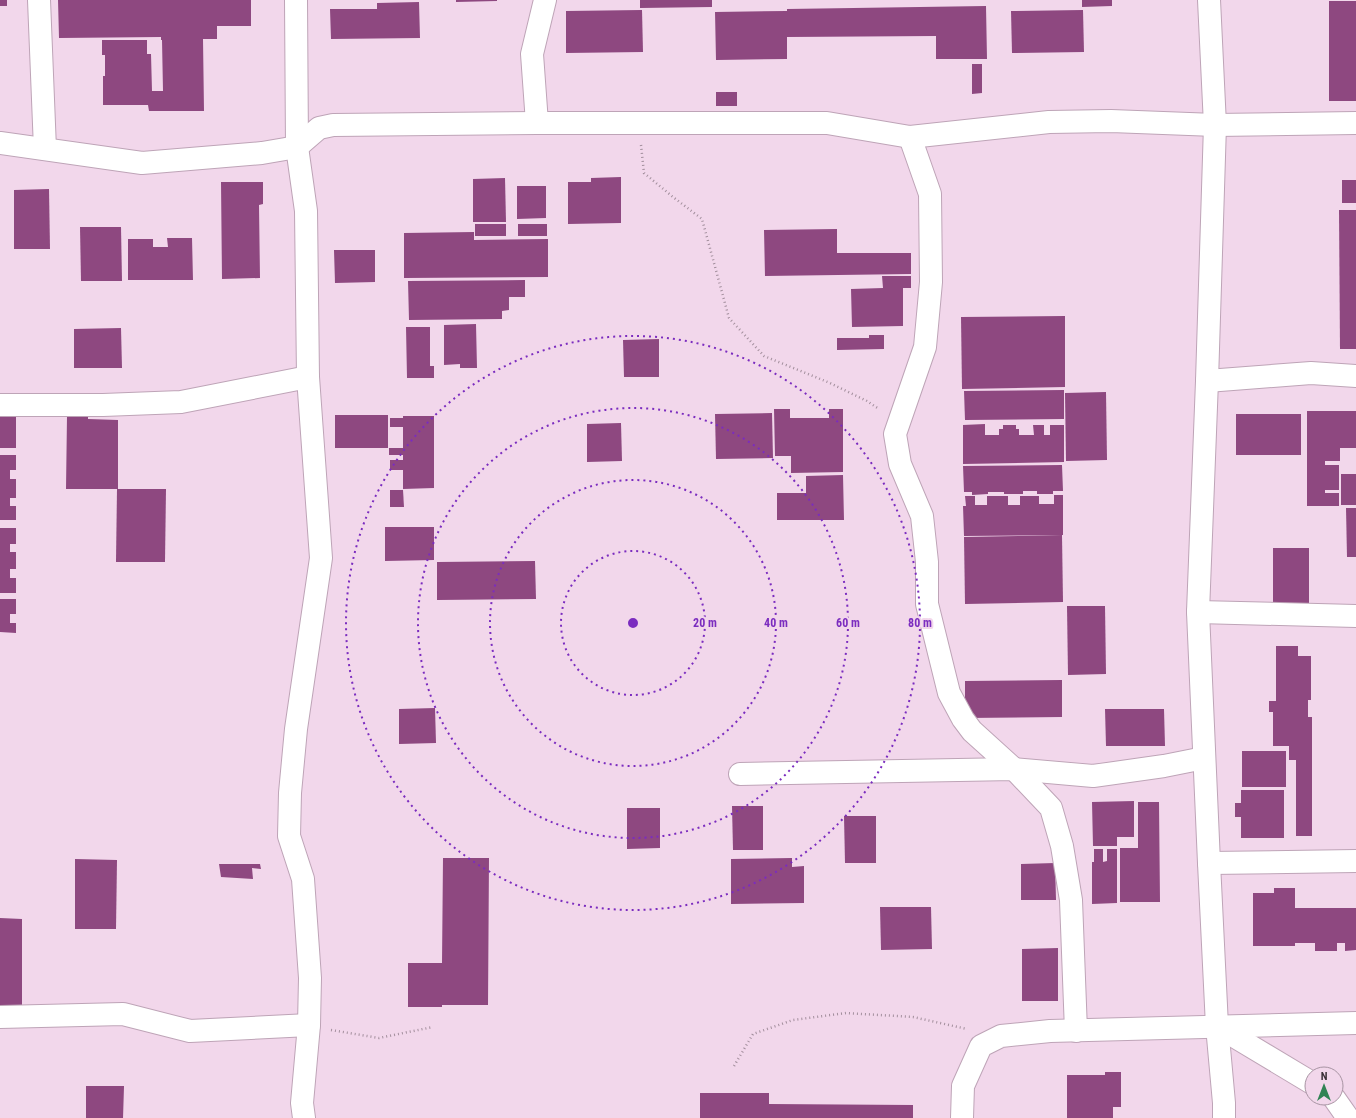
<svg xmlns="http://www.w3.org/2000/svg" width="1356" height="1118" font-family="'Roboto Condensed',sans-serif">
<rect width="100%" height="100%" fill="#f2d7eb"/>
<g fill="#8e4880">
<rect x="0" y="0" width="7" height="6"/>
<polygon points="58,0 251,0 251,26 217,26 217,39 203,39 204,111 149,111 148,105 103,105 103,76 105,76 105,55 102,55 102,40 147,40 147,54 151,54 152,91 163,91 162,40 161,40 161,37 59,38"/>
<polygon points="456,0 497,0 497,1 456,2"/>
<polygon points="640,0 712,0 712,7 640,8"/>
<polygon points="1082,0 1112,0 1112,6 1082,7"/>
<rect x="1329" y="1" width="27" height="100"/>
<polygon points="419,2 420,38 331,39 330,9 377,9 377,3"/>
<polygon points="986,6 987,59 936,59 936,36 787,37 787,59 716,60 715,12 787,11 787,9"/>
<polygon points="642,10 643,52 566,53 566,11"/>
<polygon points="1083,10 1084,52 1012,53 1011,11"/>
<polygon points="972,64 982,64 982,93 972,94"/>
<rect x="716" y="92" width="21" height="14"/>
<polygon points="621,177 621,223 568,224 568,182 591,182 591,178"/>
<polygon points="505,178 506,222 473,222 473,179"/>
<rect x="1342" y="180" width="14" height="23"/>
<polygon points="221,182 263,182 263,204 259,205 260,278 222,279"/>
<polygon points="517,186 546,186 546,218 517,219"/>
<polygon points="49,189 50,249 14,249 14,190"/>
<polygon points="1339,210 1356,210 1356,349 1340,349"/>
<rect x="475" y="224" width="31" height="12"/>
<rect x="518" y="224" width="29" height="12"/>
<polygon points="80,227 121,227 122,281 81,281"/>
<polygon points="837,229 837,253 911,253 911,274 765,276 764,230"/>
<polygon points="474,232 474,240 548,239 548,277 404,278 404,233"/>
<polygon points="167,238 192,238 193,280 128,280 128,239 153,239 153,247 168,247"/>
<polygon points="334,250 375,250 375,282 335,283"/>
<polygon points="882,276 911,276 911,288 903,288 903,326 852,327 851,289 883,288"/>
<polygon points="525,280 525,297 509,297 509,310 502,311 502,319 409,320 408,281"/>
<polygon points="1065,316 1065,387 962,389 961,317"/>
<polygon points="476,324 477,368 460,368 460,364 444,365 444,325"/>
<polygon points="406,327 430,327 430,366 434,366 434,378 407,378"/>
<polygon points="121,328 122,368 74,368 74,329"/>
<polygon points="869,335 884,335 884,349 837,350 837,338 869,338"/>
<polygon points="659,339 659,377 624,377 623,340"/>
<polygon points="1064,390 1064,419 965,420 964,391"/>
<polygon points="1106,392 1107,460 1066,461 1065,393"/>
<polygon points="774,409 790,409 790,418 829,418 829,409 843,409 843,472 791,473 791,456 775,456"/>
<polygon points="1307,411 1356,411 1356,448 1340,448 1340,461 1325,461 1325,465 1339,465 1339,490 1325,490 1325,493 1339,493 1339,506 1307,506"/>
<polygon points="772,413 773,458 716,459 715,414"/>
<rect x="1236" y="414" width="65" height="41"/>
<rect x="0" y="415" width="16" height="33"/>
<rect x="335" y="415" width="53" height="33"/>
<polygon points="67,416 88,416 88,419 118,420 118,489 66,489"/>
<polygon points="403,416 434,416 434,488 403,489 403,470 390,470 390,460 403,460 403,455 389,455 389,448 403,448 403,427 390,427 390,418 403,418"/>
<polygon points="621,423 622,461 587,462 587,424"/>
<polygon points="985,424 985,435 999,435 999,429 1003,429 1003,425 1016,425 1016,429 1019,429 1019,435 1034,435 1033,425 1044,425 1044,435 1050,435 1050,425 1064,425 1064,462 963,464 963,425"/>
<polygon points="0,455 16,455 16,470 10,470 10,479 16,479 16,498 10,498 10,506 16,506 16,520 0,520"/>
<polygon points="1062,465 1063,491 1053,491 1053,494 1037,494 1037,491 1023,491 1023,494 1004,494 1004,492 988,492 988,494 972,495 972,492 964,492 963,466"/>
<rect x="1341" y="474" width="15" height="31"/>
<polygon points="843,475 844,520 777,520 777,493 806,493 806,476"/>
<polygon points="117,489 166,489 165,562 116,562"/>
<polygon points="390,490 403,490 404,507 390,507"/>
<polygon points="1054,495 1063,495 1063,535 964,536 963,506 966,506 965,496 975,496 975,505 987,505 987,496 1008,496 1008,505 1020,505 1020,496 1039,496 1039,504 1054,504"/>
<polygon points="1346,508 1356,508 1356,557 1347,557"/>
<polygon points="385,527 434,527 434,560 385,561"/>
<polygon points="0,528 16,528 16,544 10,544 10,552 16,552 16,569 10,569 10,578 16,578 16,593 0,593"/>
<polygon points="1062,535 1063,602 965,604 964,537"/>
<rect x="1273" y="548" width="36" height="55"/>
<polygon points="535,561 536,599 437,600 437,562"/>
<polygon points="0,599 16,599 16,614 10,614 10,623 16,623 16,633 0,632"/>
<polygon points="1067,606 1105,606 1106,674 1068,675"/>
<polygon points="1276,646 1298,646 1298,656 1311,656 1311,700 1308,700 1308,717 1312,717 1312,836 1296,836 1296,760 1289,760 1289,746 1273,746 1273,712 1269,712 1269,701 1276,701"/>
<polygon points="1062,680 1062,717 965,718 965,681"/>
<polygon points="435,708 436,743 399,744 399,709"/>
<polygon points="1105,709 1164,709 1165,746 1106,746"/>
<rect x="1242" y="751" width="44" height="36"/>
<polygon points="1241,790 1284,790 1284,838 1241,838 1241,817 1235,817 1235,803 1241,803"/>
<polygon points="1134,801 1134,837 1117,837 1117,846 1093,846 1092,802"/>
<polygon points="1138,802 1159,802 1160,902 1120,902 1120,848 1138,848"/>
<polygon points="732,806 763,806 763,850 733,850"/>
<polygon points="627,808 660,808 660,848 627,849"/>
<polygon points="844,816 876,816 876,863 845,863"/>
<polygon points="1094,849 1103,849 1103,862 1107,861 1107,849 1117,849 1117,903 1092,904 1092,862 1094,862"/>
<polygon points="443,858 489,858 488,1005 442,1005 442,1007 408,1007 408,963 442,963"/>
<polygon points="792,858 792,867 804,866 804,903 731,904 731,859"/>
<polygon points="75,859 117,860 116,929 75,929"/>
<polygon points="1055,863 1056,900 1021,900 1021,864"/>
<polygon points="219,864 260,864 261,869 252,868 253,879 221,877"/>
<polygon points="1274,888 1295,888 1295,908 1356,908 1356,950 1345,951 1345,943 1337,943 1337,951 1315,951 1315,943 1295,943 1295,946 1253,946 1253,893 1274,893"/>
<polygon points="880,907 931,907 932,949 881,950"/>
<polygon points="0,918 22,919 22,1010 0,1010"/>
<polygon points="1058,948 1058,1001 1022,1001 1022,949"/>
<polygon points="1105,1072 1121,1072 1121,1107 1113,1107 1113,1118 1067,1118 1067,1075 1105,1075"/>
<polygon points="86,1086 124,1086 123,1118 86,1118"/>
<polygon points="700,1093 769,1093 769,1104 913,1105 913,1118 700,1118"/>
</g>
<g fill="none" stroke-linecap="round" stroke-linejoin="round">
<defs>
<g id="street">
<polyline points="39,0 45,149"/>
<polyline points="296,0 297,147 306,211 308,377 321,558 296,729 290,793 289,836 303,879 310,978 309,1025 302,1103 304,1118"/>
<polyline points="1209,0 1215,125 1207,381 1198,612 1209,863 1217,1026 1224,1103 1224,1118"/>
<polyline points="537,123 532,54 545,0"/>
<polyline points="910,137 930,194 931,282 925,347 895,434 900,464 922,516 927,562 927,604 949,693 963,719 972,731 1014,769 1051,808 1062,846 1071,900 1076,1031"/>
<polyline points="0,143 142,163 262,153 297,147 319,128 333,125 537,123 827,123 910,137 1049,122 1111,121 1215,125 1356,123"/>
<polyline points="1207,381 1311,373 1356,376"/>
<polyline points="0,405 103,405 181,402 308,377"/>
<polyline points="1198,612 1356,616"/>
<polyline points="740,774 1014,769 1093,776 1164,766 1204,758"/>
<polyline points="1209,863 1356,861"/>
<polyline points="0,1017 123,1014 190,1031 309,1025"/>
<polyline points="1217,1026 1312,1083"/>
<polyline points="1334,1098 1348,1118"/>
<polyline points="962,1118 963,1086 981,1046 1001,1036 1050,1031 1356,1023"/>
</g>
</defs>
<use href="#street" stroke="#bea4b7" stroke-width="24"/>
<g stroke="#a38f9d" stroke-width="2.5" stroke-dasharray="1 3" stroke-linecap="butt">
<polyline points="641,145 644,173 673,197 702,219 729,318 764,356 830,383 867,401 879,409"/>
<polyline points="331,1030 379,1038 433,1027"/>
<polyline points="734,1066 753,1034 793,1020 846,1013 913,1017 967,1029"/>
</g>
<use href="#street" stroke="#fff" stroke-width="22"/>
</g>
<g fill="none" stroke="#7b2cbf" stroke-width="2" stroke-dasharray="2 4">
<circle cx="633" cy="623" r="72"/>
<circle cx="633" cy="623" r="143"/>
<circle cx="633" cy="623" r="215"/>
<circle cx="633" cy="623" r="287"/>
</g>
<circle cx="633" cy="623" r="6" fill="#7b2cbf" stroke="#f2d7eb" stroke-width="2"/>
<g font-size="12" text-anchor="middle" font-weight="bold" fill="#7b2cbf" stroke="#f2d7eb" stroke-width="4" stroke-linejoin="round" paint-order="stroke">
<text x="705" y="627">20 m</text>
<text x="776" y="627">40 m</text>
<text x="848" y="627">60 m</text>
<text x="920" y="627">80 m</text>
</g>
<g transform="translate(1324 1086)"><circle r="19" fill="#f2d7eb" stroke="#a894a3"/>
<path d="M0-3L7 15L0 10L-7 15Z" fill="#318354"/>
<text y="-6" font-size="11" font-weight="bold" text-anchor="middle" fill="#3a3037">N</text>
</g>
</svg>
